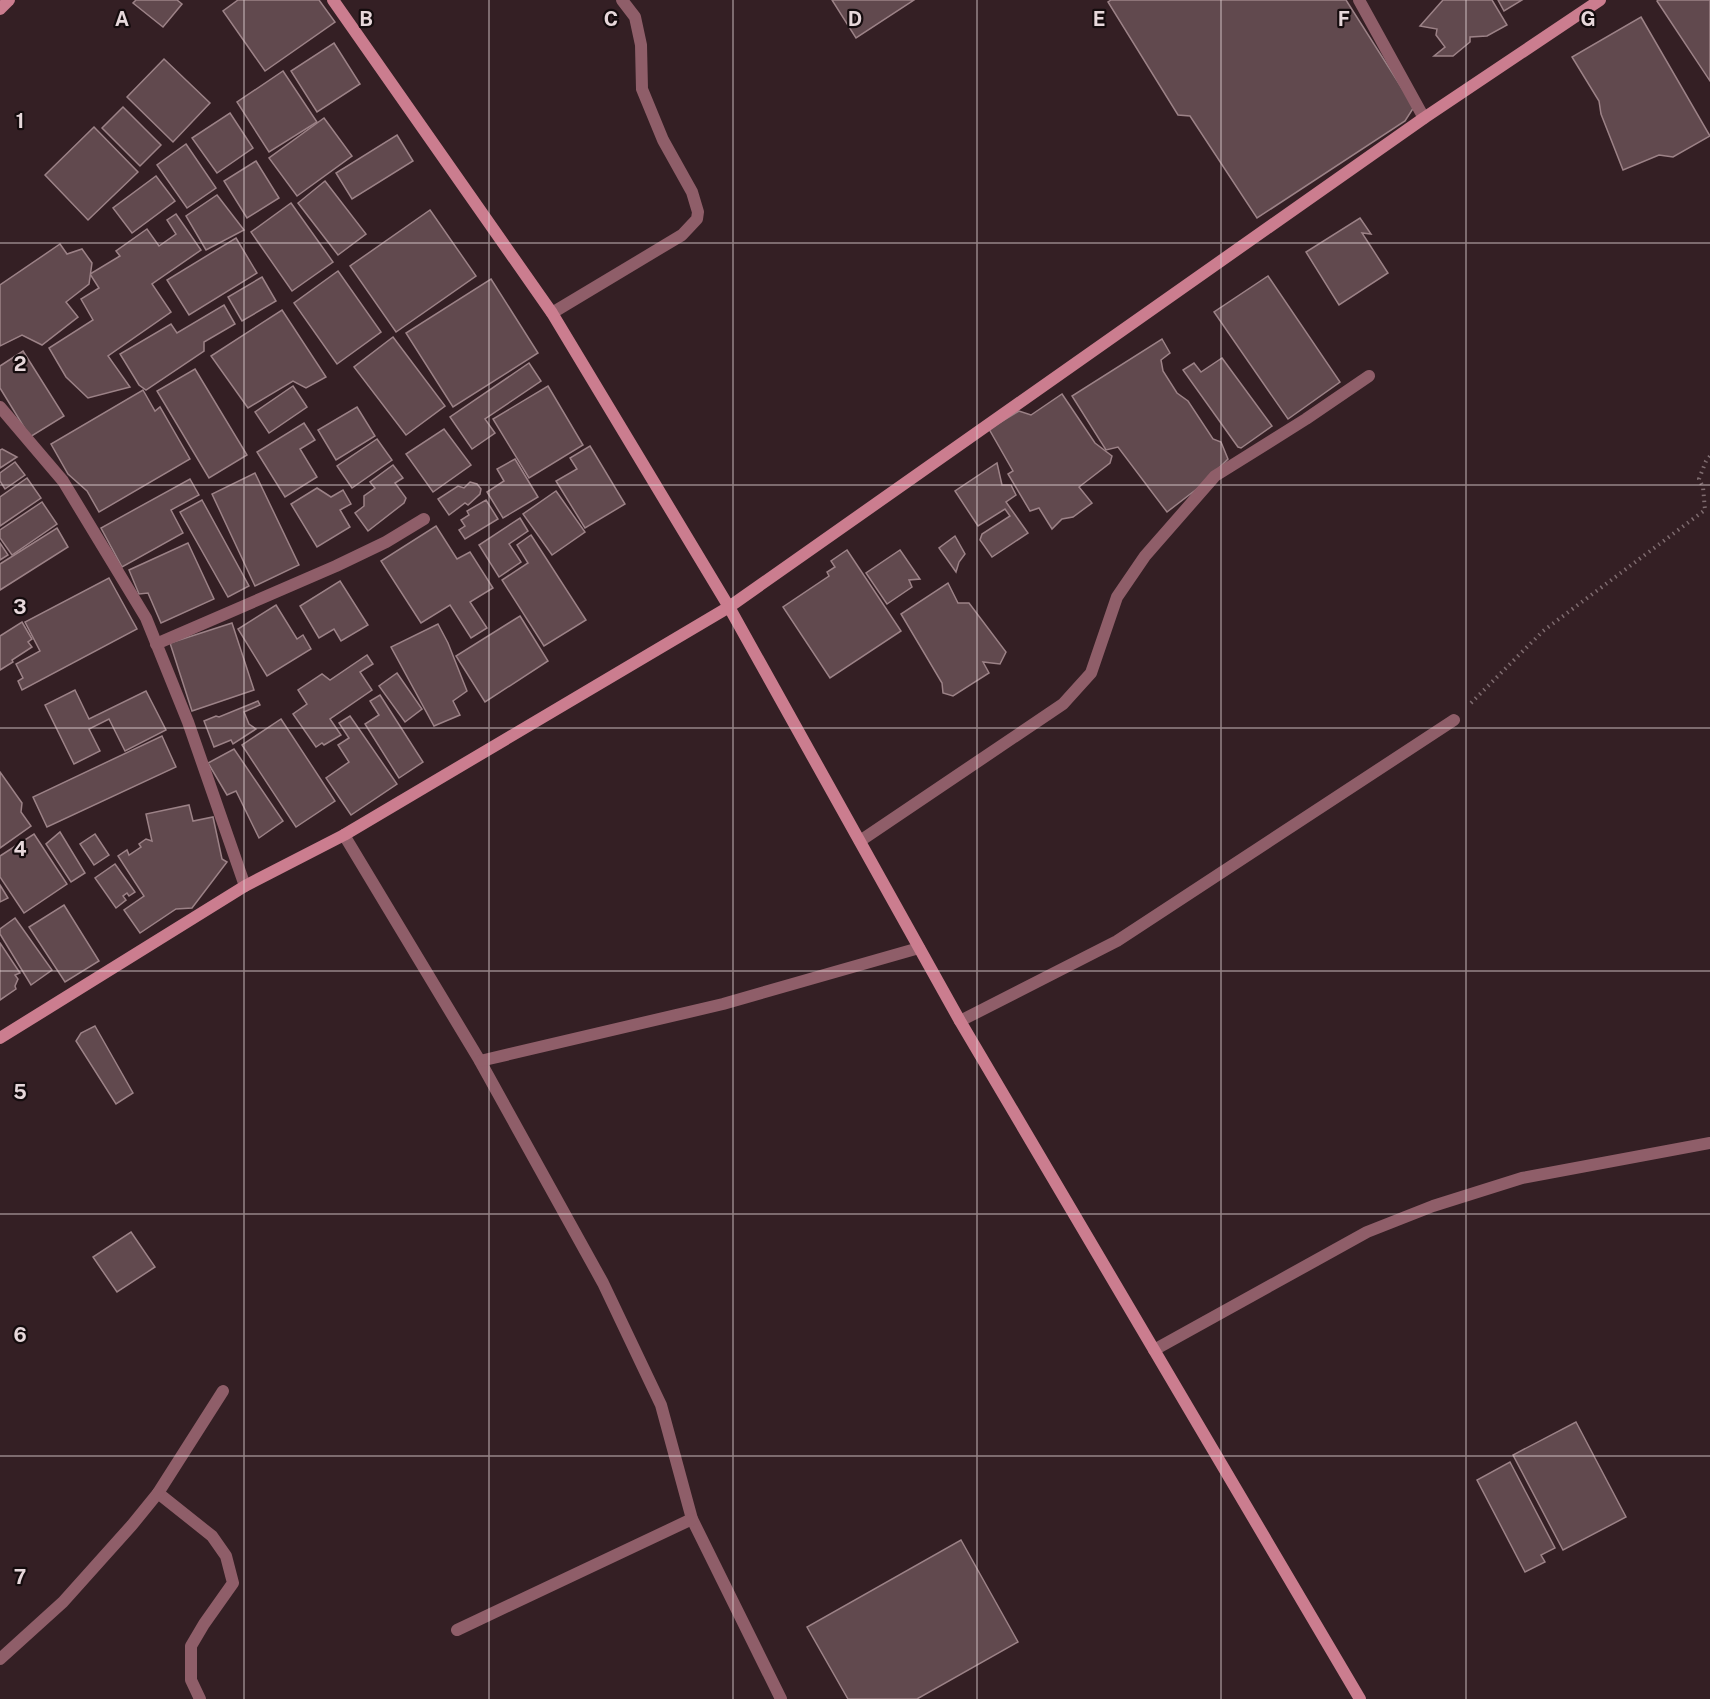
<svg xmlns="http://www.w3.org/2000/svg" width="1710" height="1699" font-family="'Public Sans',sans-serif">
<rect width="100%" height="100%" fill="#341f24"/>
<g fill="#61494e" stroke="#9c8287" stroke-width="1.5">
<polygon points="136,0 177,0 182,4 163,27 133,3"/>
<polygon points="238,0 319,0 335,22 265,71 223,11"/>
<polygon points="832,0 914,0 856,38"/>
<polygon points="1111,0 1346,0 1414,107 1405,121 1257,218 1190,116 1178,115 1108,2"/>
<polygon points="1443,0 1492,0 1507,25 1487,36 1470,37 1470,42 1453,56 1434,56 1445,47 1436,35 1437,29 1420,26"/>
<polygon points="1498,0 1522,0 1504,11"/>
<polygon points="1658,0 1710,0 1710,81 1657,1"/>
<polygon points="1641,17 1710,136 1673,157 1659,155 1623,170 1601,114 1599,101 1572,57"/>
<polygon points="334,43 360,84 317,112 291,71"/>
<polygon points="164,59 210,103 173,142 127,97"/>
<polygon points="283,71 317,122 269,152 237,102"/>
<polygon points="123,107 161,145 140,166 102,128"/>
<polygon points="230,113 253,148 217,173 192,138"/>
<polygon points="324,118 352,156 297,196 269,158"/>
<polygon points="94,127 138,172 88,220 45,175"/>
<polygon points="397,135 413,161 352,199 336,173"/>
<polygon points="186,144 216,188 187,208 157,165"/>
<polygon points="256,161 279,198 247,218 224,181"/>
<polygon points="156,176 175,201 132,233 113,208"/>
<polygon points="325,181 366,234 338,255 298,203"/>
<polygon points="217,195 244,230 206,250 186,216"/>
<polygon points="291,203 333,262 292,291 251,232"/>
<polygon points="430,210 476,276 396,332 350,266"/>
<polygon points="176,214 201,250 152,284 171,312 108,356 130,387 88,398 66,377 49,348 93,320 81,299 99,288 90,274 120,256 116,251 147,229 159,246 176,234 167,220"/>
<polygon points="1360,218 1371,234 1362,233 1388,273 1339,305 1306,252"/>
<polygon points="236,238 257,273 189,315 167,280"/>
<polygon points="60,244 67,254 82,249 92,263 89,284 66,302 78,317 42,345 22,335 0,346 0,285"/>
<polygon points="338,271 381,332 337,364 294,303"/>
<polygon points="1268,276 1340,382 1288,419 1214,312"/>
<polygon points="262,277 276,301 242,321 228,297"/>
<polygon points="491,279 538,353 453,407 406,333"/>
<polygon points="224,305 235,324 204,342 204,351 146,390 139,385 120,354 171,324 177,333"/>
<polygon points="282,310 326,377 306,388 293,381 248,408 211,356"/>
<polygon points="393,337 445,406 406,435 354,367"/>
<polygon points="1162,339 1170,353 1161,360 1163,371 1177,393 1188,401 1213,439 1221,442 1228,459 1202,485 1167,512 1118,447 1106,450 1072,396"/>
<polygon points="23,351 64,416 30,437 0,388 0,366"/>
<polygon points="1222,358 1272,426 1241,448 1238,447 1183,370 1194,363 1201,372"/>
<polygon points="529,363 541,381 485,419 495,433 472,449 450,417"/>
<polygon points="195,369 247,455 209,478 157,391"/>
<polygon points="293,386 307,407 269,433 255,412"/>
<polygon points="548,386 583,445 529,478 493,419"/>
<polygon points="143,390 155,411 160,407 190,459 99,512 87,491 68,474 51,444"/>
<polygon points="1062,394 1095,443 1112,456 1110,463 1079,487 1092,503 1073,517 1062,519 1052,529 1039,508 1030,511 1008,474 1013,471 989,429 1019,411 1031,415"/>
<polygon points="357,407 375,436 336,460 318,430"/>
<polygon points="304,423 315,440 300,449 317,477 285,497 257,452"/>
<polygon points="444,429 471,465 433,492 406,454"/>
<polygon points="377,439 392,460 352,488 337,466"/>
<polygon points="590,446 625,504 585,528 556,481 577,469 570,458"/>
<polygon points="2,449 17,457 0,468 0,450"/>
<polygon points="515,459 538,497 503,518 487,492 504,481 497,469"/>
<polygon points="15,462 25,475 5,489 0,481 0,473"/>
<polygon points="997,463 1002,485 1011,485 1016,495 1006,502 1028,533 992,557 980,540 982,534 1010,516 1005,509 978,526 955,491"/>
<polygon points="393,465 403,478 395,483 406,498 404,503 368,531 355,513 364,506 364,496 375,488 370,482"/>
<polygon points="255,473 299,565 255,586 212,494"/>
<polygon points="27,478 41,498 0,526 0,497"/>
<polygon points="190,479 199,495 171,510 183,533 122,567 101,528"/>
<polygon points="470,482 477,484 481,489 480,494 468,505 465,503 449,515 438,499 458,486 464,488"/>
<polygon points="317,488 331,497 343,490 351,504 340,510 350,527 317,547 291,504"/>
<polygon points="556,491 585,532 552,555 523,514"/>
<polygon points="202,500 249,586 228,597 180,512"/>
<polygon points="486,500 498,519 465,539 459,530 465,526 461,520 469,515 467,511"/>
<polygon points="42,502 57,524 12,555 0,538 0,530"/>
<polygon points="520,518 528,531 509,544 521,562 499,577 479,545"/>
<polygon points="436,526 457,559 470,552 493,588 470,602 487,628 471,638 450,605 421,623 381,561"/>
<polygon points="57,528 68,547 0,590 0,564"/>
<polygon points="531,535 586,620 544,646 502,580 528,563 517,545"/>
<polygon points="955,536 965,554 959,562 956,572 939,548"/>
<polygon points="0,543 8,555 0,560"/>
<polygon points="188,543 214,599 161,623 148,593 139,594 129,570"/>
<polygon points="847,550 901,631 830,678 783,607 829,576 827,572 835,567 831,561"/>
<polygon points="900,550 920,579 909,580 912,587 887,604 866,573"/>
<polygon points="109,578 137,629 22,690 18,681 23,678 16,664 40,651 25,622"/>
<polygon points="340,581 368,625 341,641 334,629 319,638 300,606"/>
<polygon points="948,583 958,603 969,603 1006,652 1000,664 983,662 989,673 953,696 943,693 942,683 901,614"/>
<polygon points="276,605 297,639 303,635 311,649 267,676 238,629"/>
<polygon points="520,616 548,661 485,702 456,656"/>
<polygon points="22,622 32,639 28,642 32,647 12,660 13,662 0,670 0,636"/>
<polygon points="232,623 254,690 192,711 170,643"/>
<polygon points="438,624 448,643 467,691 453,701 460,715 434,726 391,647"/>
<polygon points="367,655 373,664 360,672 372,690 330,719 341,735 324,745 322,743 316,747 293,714 307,704 298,690 322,674 330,680"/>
<polygon points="397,673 422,709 405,722 379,686"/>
<polygon points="75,690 89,719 146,691 166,730 125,751 109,719 89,729 100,751 74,764 45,705"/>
<polygon points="380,695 423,762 399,778 365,724 379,715 370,701"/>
<polygon points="258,701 260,705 244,712 249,724 256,729 233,744 231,740 214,747 204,721 216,716 219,717"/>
<polygon points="350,716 397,784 351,815 326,778 349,762 338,745 349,738 339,723"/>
<polygon points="281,719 335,801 296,827 242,745"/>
<polygon points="162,736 176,767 47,827 33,797"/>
<polygon points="234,749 283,821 259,838 236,791 227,795 208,763"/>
<polygon points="0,772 22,803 21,812 31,826 0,848"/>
<polygon points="189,805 193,821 213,817 222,859 227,862 192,908 176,909 140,933 124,910 144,896 118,856 127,850 129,855 141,847 139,844 146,839 152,841 146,814"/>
<polygon points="60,832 85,873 71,882 46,844"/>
<polygon points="34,834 67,884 24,913 0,877 0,856"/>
<polygon points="95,834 109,855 94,865 80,844"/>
<polygon points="115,864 135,892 129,896 127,893 123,896 126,900 116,908 95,878"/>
<polygon points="0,885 8,898 0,902"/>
<polygon points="64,905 99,961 65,982 29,927"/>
<polygon points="15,918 52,970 31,985 0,934 0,929"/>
<polygon points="0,943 20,973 15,975 18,979 15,986 16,989 0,1000"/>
<polygon points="95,1026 133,1093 116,1104 76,1041 81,1033"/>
<polygon points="131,1232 155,1267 117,1292 93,1257"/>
<polygon points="1576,1422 1626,1517 1563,1550 1513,1455"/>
<polygon points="1510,1462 1555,1548 1541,1555 1545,1562 1525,1572 1477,1480"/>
<polygon points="961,1540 1018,1642 917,1699 848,1699 807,1627"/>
</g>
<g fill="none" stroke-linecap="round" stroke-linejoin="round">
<polyline stroke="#7f6c70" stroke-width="4" stroke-dasharray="1.5 4.5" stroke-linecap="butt" points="1471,703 1543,631 1705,510 1703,487 1699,479 1706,461 1710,456"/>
<g stroke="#8f5e69" stroke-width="12">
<polyline points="1359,0 1424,118"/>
<polyline points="552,313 682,235 697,219 698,212 692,192 663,140 642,89 641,45 635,17 622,0"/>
<polyline points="0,407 63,481 146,618 188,722 245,886"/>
<polyline points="156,644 336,566 386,542 424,519"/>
<polyline points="344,835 480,1061 603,1283 661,1405 692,1519 781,1699"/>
<polyline points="860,841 1063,704 1091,673 1117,597 1145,556 1215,476 1306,419 1369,376"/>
<polyline points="960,1021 1117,941 1454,720"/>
<polyline points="480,1061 723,1004 919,948"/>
<polyline points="1154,1350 1367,1232 1433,1206 1522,1178 1710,1143"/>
<polyline points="158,1493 212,1536 226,1556 233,1583 204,1624 191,1646 191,1680 200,1699"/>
<polyline points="457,1630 692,1519"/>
<polyline points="0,1659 63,1602 132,1525 158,1493 223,1391"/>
</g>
<g stroke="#cb7d8f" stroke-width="12">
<polyline points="333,0 552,313 729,607 960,1021 1360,1699"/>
<polyline points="0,9 9,0"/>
<polyline points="0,1038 245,886 344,835 729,607 1424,118 1600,0"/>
</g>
</g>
<path fill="none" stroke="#e7d8db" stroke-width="1.5" stroke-opacity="0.55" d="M244,0V1699M489,0V1699M733,0V1699M977,0V1699M1221,0V1699M1466,0V1699M0,243H1710M0,485H1710M0,728H1710M0,971H1710M0,1214H1710M0,1456H1710"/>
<g font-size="20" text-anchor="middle" font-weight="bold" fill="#e7d8db" stroke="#150c0e" stroke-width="4.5" stroke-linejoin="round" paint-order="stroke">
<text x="122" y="26">A</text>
<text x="366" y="26">B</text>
<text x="611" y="26">C</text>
<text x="855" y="26">D</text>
<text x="1099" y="26">E</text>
<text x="1344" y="26">F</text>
<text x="1588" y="26">G</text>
<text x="20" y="128">1</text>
<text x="20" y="371">2</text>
<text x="20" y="614">3</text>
<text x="20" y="856">4</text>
<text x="20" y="1099">5</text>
<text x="20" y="1342">6</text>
<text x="20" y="1584">7</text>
</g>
</svg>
